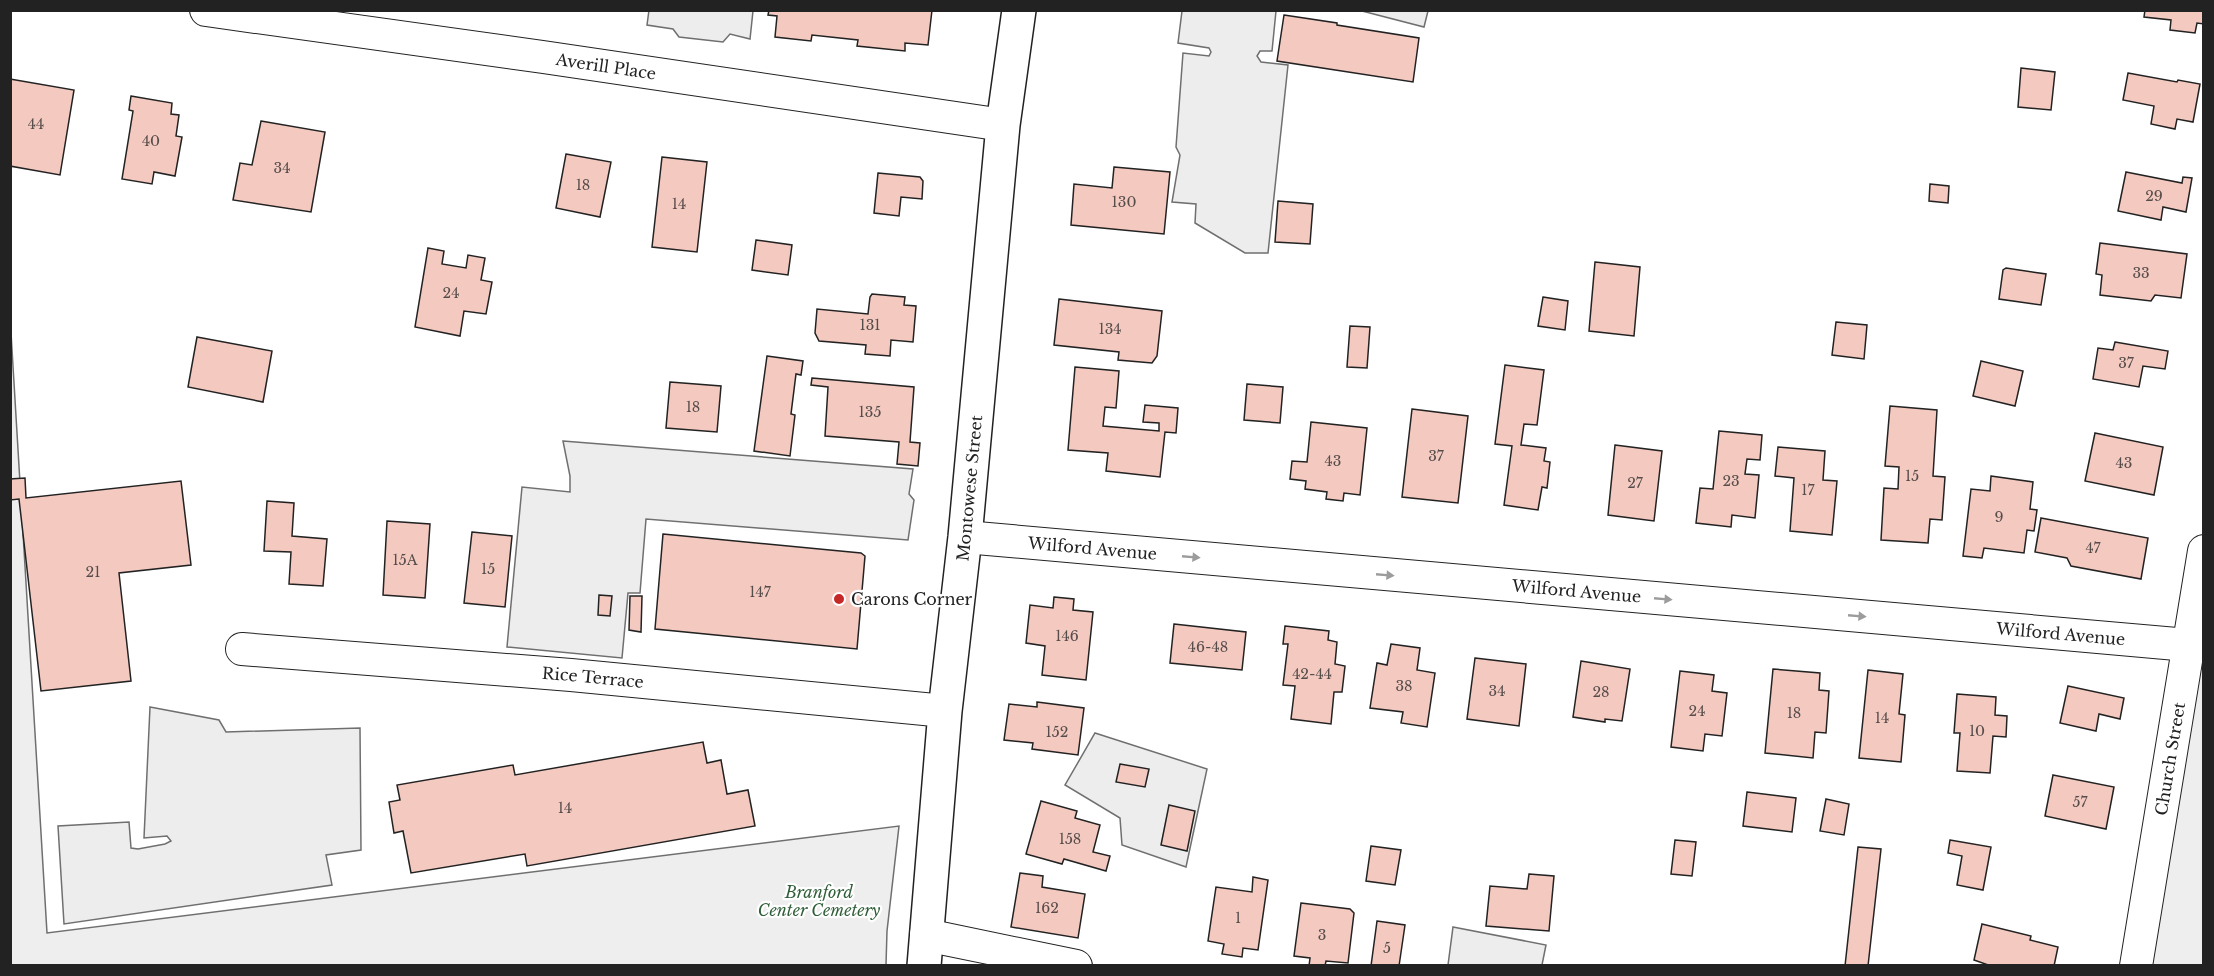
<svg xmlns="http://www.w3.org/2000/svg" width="2214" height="976" font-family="'Libre Baskerville',serif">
<rect width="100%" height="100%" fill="#fff"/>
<g fill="#eee" stroke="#6f6f6f" stroke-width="1.5">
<polygon points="10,316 47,933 899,826 887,931 886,965 11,965"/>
<polygon points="2203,551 2203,965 2136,966"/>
</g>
<g fill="#ededed" stroke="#6f6f6f" stroke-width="1.5">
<polygon points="649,10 753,11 750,39 730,34 723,42 679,37 673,29 647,25"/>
<polygon points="1182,11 1276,11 1272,51 1260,51 1257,56 1261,62 1288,65 1268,253 1245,253 1195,223 1196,204 1172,202 1180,155 1176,147 1183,53 1209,56 1211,52 1209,48 1178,43"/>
<polygon points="1362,11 1428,11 1424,27"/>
<polygon points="563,441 913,469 909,494 914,500 908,540 646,519 640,593 628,593 622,658 507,647 522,487 570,492 570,476"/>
<polygon points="150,707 219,720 226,732 360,728 361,850 326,855 332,885 64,924 58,826 129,822 131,848 138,849 165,844 171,841 167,836 144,838"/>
<polygon points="1095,733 1207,769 1186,867 1122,845 1120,818 1065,785"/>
<polygon points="1453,927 1546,945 1542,965 1448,965"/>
</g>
<g fill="#f3c9c0" stroke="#222" stroke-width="1.5">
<polygon points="769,10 932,10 928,45 905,43 905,51 857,46 858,40 812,35 811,41 775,37 777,16 768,15"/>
<polygon points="2145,10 2204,10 2204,24 2197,23 2195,33 2170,30 2171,20 2144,17"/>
<polygon points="1284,15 1337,23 1337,25 1419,38 1413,82 1277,61"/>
<polygon points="2021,68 2055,72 2051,110 2018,107"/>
<polygon points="2128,73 2177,82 2178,80 2200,84 2193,122 2177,119 2175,129 2151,124 2154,106 2123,100"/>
<polygon points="10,79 74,90 60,175 10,166"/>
<polygon points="131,96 172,103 171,114 179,115 176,136 182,137 175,176 154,172 152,184 122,179 133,111 129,110"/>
<polygon points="261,121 325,132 311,212 233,200 240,163 252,165"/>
<polygon points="566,154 611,162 600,217 556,208"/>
<polygon points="662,157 707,162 697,252 652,247"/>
<polygon points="1114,167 1170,172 1164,234 1071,225 1074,184 1112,188"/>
<polygon points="2126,172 2182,183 2183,177 2192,178 2186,212 2163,207 2161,220 2118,211"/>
<polygon points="878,173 920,177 923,181 922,199 901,197 899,216 874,213"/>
<polygon points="1930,184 1949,186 1948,203 1929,201"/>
<polygon points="1278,201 1313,204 1310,244 1275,242"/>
<polygon points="756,240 792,245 788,275 752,270"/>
<polygon points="2100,243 2187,254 2181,298 2155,295 2151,301 2100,295 2102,275 2096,274"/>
<polygon points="428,248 444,251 442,264 466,268 468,255 485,258 481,280 492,282 486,314 464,311 460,336 415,327"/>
<polygon points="1595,262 1640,267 1634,336 1589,331"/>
<polygon points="2006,268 2046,274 2041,305 1999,299 2003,270"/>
<polygon points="872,294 905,297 904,305 916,306 913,342 891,340 890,356 865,354 866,345 819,341 815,333 817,309 868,314 870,297"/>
<polygon points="1543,297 1568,301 1565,330 1538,326"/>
<polygon points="1059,299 1162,311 1157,356 1152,363 1118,360 1119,352 1054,345"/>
<polygon points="1836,322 1867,325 1864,359 1832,355"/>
<polygon points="1350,326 1370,327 1367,368 1347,367"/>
<polygon points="197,337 272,351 263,402 188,387"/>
<polygon points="2115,342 2168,351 2165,369 2143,366 2139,387 2093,379 2098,348 2113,350"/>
<polygon points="767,356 803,361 801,375 796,374 791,414 795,415 790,456 754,451"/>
<polygon points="1981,361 2023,371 2015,406 1973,396"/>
<polygon points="1505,365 1544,370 1537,425 1524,424 1521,445 1546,448 1544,461 1550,462 1547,488 1542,487 1538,510 1504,505 1512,446 1495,444"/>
<polygon points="1075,367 1119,371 1116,408 1105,407 1103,426 1159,431 1159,423 1143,422 1145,405 1178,408 1176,433 1165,432 1160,477 1106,471 1108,453 1068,450"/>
<polygon points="812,378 914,387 910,442 920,443 918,466 897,464 899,442 825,436 828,387 811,385"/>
<polygon points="670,382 721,386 717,432 666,428"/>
<polygon points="1247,384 1283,387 1280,423 1244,420"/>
<polygon points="1890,406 1937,410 1933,476 1945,477 1942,520 1930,519 1928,543 1881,540 1884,488 1898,489 1899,467 1885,466"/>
<polygon points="1412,409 1468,416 1458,503 1402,497"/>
<polygon points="1311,422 1367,428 1360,495 1344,493 1343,501 1326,499 1327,492 1305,489 1306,481 1290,479 1292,461 1307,462"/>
<polygon points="1719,431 1762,435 1760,460 1747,459 1745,474 1759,475 1755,518 1732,515 1731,527 1696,523 1700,488 1713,489"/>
<polygon points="2095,433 2163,447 2154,495 2085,481"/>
<polygon points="1615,445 1662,451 1654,521 1608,515"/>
<polygon points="1778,447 1825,451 1823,480 1837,481 1832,535 1790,531 1794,478 1775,476"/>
<polygon points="1991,476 2033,482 2030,509 2037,510 2034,531 2027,530 2024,553 1984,548 1982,558 1963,556 1971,489 1990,491"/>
<polygon points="25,478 26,498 181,481 191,565 119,573 131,681 41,691 19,499 10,500 10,479"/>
<polygon points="267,501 294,503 292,536 327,539 323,586 289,584 291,552 264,551"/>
<polygon points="2041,518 2148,538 2141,579 2071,566 2067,558 2035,552"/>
<polygon points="387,521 430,524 425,598 383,595"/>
<polygon points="472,532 512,536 505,607 464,603"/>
<polygon points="663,534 861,553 865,556 857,649 655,629"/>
<polygon points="599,595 612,596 610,616 598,615"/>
<polygon points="630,596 642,596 641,632 629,630"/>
<polygon points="1054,597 1074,599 1073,610 1093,612 1086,680 1042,675 1045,646 1026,643 1030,605 1053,608"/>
<polygon points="1174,624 1246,632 1242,670 1170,663"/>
<polygon points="1285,626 1329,631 1328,640 1337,642 1335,664 1345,666 1342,692 1334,692 1331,724 1291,719 1295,686 1283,685 1288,644 1283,644"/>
<polygon points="1391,644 1420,648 1417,670 1435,673 1427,727 1401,723 1403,712 1370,708 1377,663 1387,665"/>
<polygon points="1475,658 1526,664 1519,726 1467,719"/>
<polygon points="1581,661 1630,669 1622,721 1605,719 1605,722 1573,717"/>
<polygon points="1773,669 1820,673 1819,690 1829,691 1826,733 1815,732 1813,758 1765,753"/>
<polygon points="1868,670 1903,674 1899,714 1905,715 1901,762 1859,758"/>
<polygon points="1680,671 1714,675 1712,691 1727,693 1722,736 1705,734 1703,751 1671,747"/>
<polygon points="2068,686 2124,698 2120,719 2099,714 2096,731 2060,723"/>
<polygon points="1957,694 1996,697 1995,715 2007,716 2006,737 1993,736 1990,773 1957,771 1960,733 1954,733"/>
<polygon points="1037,702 1084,708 1078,755 1032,749 1033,743 1004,740 1009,704 1037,707"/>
<polygon points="703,742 707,763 721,760 727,794 748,790 755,826 527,866 525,854 411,873 403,831 394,833 389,802 400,800 397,785 513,765 515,775"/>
<polygon points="1120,764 1149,769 1145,787 1116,782"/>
<polygon points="2053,775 2114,787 2106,829 2045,816"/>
<polygon points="1747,792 1796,798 1792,832 1743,826"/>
<polygon points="1826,799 1849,804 1844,835 1820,831"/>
<polygon points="1041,801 1077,811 1075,818 1100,825 1093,852 1110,856 1106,871 1064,859 1062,864 1026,854"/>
<polygon points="1169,805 1195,811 1187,851 1161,845"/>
<polygon points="1675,840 1696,842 1692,876 1671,874"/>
<polygon points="1950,840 1991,847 1983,890 1957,885 1962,856 1948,853"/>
<polygon points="1371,846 1401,850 1395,885 1366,881"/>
<polygon points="1858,847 1881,849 1868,966 1845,966"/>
<polygon points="1020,873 1043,876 1042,887 1085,894 1078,938 1011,927"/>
<polygon points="1529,874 1554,876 1549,931 1486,926 1490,886 1527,889"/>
<polygon points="1253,877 1268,880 1258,950 1243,948 1242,957 1222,954 1224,944 1208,941 1216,887 1252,892"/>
<polygon points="1301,903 1350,909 1354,913 1348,963 1326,961 1325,966 1309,966 1310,958 1294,956"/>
<polygon points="1377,921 1405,925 1399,966 1371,966"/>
<polygon points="1982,924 2031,936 2030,940 2058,947 2054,966 1991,966 1974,960"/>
</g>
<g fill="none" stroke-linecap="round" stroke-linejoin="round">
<defs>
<g id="street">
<path id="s1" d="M206,10L543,57L1003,125"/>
<path id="s2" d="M965,537L2188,645"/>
<path id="s3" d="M242,649L571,675L945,711"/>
<polyline points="926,935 1076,966"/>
<path id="s4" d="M2136,966L2204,551"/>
</g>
<g id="secondary">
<path id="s5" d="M924,966L945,711L965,537L1003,125L1019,10"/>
</g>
</defs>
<use href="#street" stroke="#222" stroke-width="34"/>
<use href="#secondary" stroke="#222" stroke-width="36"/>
<use href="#street" stroke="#fff" stroke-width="32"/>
<use href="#secondary" stroke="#fff" stroke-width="33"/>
</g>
<defs><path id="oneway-solid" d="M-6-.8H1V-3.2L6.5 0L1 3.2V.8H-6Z" transform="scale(1.5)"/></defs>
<g fill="#9c9c9c">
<use href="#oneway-solid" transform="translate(1191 557) rotate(5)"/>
<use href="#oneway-solid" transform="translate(1385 575) rotate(5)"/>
<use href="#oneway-solid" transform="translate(1663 599) rotate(5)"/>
<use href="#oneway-solid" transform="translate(1857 616) rotate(5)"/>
</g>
<circle fill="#c62828" stroke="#fff" stroke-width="2" cx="839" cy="599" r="6"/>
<g text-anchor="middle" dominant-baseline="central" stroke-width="4.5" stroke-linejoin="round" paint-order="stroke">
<g font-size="14" fill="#564c4a">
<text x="36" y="124">44</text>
<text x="151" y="141">40</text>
<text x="282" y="168">34</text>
<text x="583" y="185">18</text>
<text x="2154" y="196">29</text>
<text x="1124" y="202">130</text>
<text x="679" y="204">14</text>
<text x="2141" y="273">33</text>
<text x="451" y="293">24</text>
<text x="870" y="325">131</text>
<text x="1110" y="329">134</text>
<text x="2126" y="363">37</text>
<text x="693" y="407">18</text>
<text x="870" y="412">135</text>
<text x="1436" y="456">37</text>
<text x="1333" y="461">43</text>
<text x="2124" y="463">43</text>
<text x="1912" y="476">15</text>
<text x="1731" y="481">23</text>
<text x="1635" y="483">27</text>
<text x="1808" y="490">17</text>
<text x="1999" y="517">9</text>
<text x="2093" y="548">47</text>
<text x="405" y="560">15A</text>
<text x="488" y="569">15</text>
<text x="93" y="572">21</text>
<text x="760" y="592">147</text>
<text x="1067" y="636">146</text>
<text x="1208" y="647">46-48</text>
<text x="1312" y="674">42-44</text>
<text x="1404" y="686">38</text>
<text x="1497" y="691">34</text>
<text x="1601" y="692">28</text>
<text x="1697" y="711">24</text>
<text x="1794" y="713">18</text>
<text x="1882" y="718">14</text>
<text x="1977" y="731">10</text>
<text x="1057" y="732">152</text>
<text x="2080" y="802">57</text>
<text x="565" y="808">14</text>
<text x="1070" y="839">158</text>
<text x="1047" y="908">162</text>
<text x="1238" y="918">1</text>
<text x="1322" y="935">3</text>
<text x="1387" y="948">5</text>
</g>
<g font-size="16" fill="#222" stroke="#fff">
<text stroke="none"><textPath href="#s1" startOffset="404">Averill Place</textPath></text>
<text stroke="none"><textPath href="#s5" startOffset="480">Montowese Street</textPath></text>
<text stroke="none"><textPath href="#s2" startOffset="128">Wilford Avenue</textPath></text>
<text stroke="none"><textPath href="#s2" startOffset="614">Wilford Avenue</textPath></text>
<text stroke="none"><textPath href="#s2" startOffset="1100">Wilford Avenue</textPath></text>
<text stroke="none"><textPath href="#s3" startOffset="352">Rice Terrace</textPath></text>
<text stroke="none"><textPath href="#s4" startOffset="210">Church Street</textPath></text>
</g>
<g font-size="16" fill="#222" stroke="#fff" text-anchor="start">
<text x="851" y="599">Carons Corner</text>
</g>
<g font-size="16" font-style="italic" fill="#2f5e38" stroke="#fff">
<text x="819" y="892">Branford<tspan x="819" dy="18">Center Cemetery</tspan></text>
</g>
</g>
<rect width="2214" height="976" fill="none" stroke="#222222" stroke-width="24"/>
</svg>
